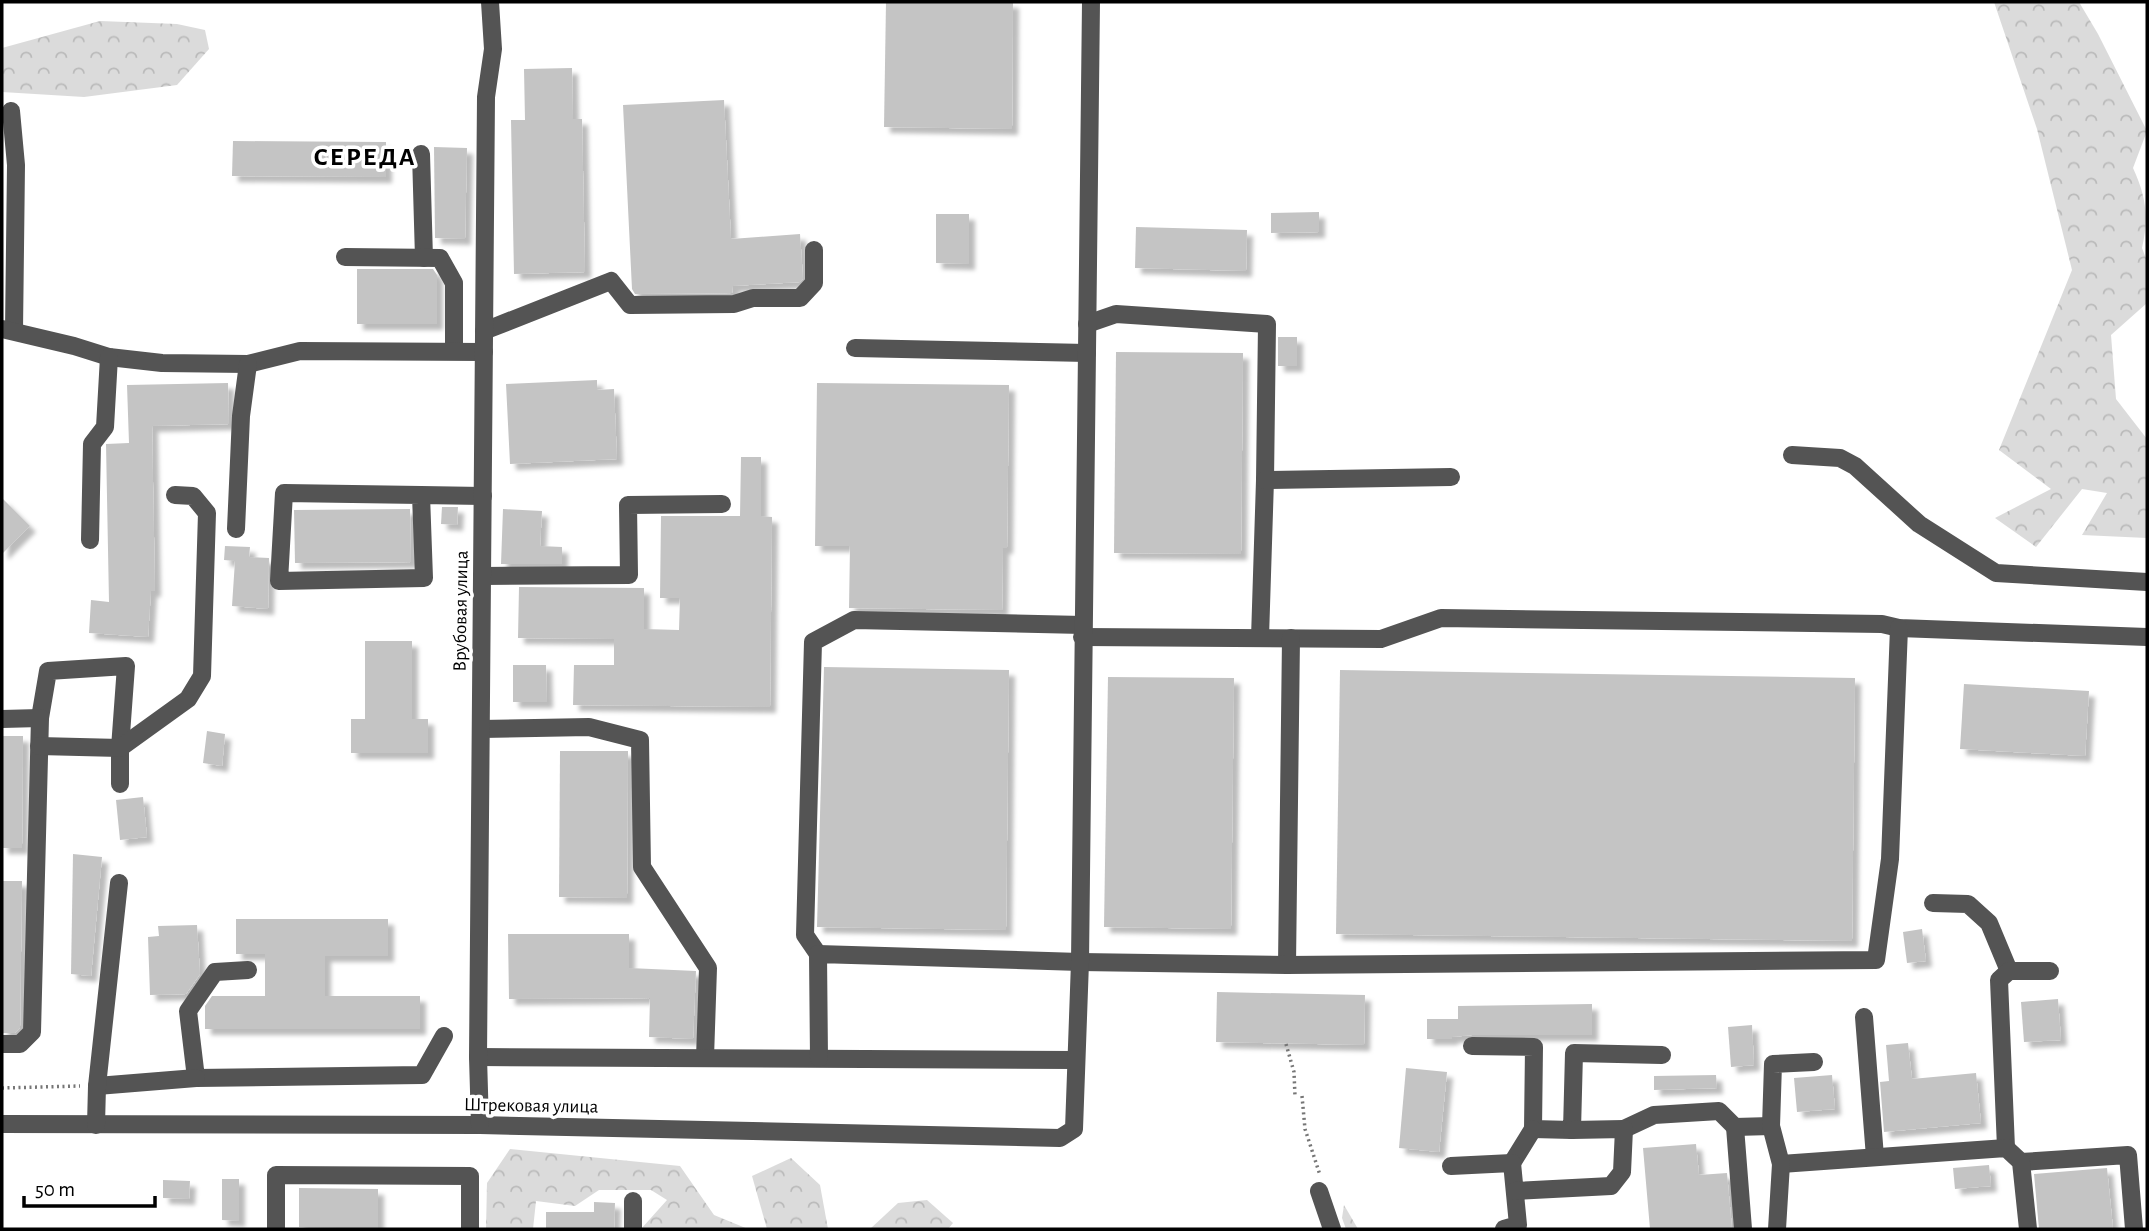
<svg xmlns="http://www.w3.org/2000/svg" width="2149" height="1231" font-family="'Alegreya Sans',sans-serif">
<defs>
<pattern id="forest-crowns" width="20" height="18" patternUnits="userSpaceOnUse" patternTransform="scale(1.75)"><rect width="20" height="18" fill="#dbdbdb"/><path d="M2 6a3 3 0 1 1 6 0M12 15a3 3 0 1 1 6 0" fill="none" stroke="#bababa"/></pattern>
<filter id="shadow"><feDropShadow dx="6" dy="6" stdDeviation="2" flood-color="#0004"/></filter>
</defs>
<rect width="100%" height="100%" fill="#fff"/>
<g fill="url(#forest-crowns)">
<path d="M1994,2H2079L2098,34L2147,131L2133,168C2146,196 2149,217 2142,248L2147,261V303L2111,335L2116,399L2147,439V538L2082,535L2107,493L2082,489L2036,547L1995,518L2051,489L1999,450L2072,270L2037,129Z"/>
<polygon points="100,21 177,24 205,30 209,49 177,85 84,97 2,92 2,48"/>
<polygon points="510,1149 680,1166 714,1215 748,1229 641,1229 667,1200 651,1190 599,1190 575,1206 536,1201 533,1229 486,1229 487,1183"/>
<polygon points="791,1158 820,1185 828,1229 767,1229 752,1176"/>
<polygon points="927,1200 953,1223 948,1229 870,1229 898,1203"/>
<polygon points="1344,1205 1358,1229 1346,1229 1342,1218"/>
</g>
<g fill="#c4c4c4" filter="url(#shadow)">
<polygon points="886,2 1013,2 1012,129 884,127"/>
<polygon points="572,68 573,119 582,119 585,272 514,274 511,120 525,120 524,69"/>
<polygon points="724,100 731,239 800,234 803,279 800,282 733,286 732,293 635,294 632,289 623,105"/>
<polygon points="233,141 386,142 386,177 232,176"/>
<polygon points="434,147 467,148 465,239 435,238"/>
<polygon points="1319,212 1319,232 1271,233 1271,213"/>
<polygon points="936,214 969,214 969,264 936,263"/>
<polygon points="1136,227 1247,230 1246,271 1135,268"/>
<polygon points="357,269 433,269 437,275 437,324 357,324"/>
<rect x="1278" y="337" width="19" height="29"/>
<polygon points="1116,352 1243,353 1241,554 1114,553"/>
<polygon points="597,380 597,390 614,389 617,459 510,464 506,384"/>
<polygon points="228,383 229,424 152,426 155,591 151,591 148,637 89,633 91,600 109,602 106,444 129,443 127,385"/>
<polygon points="817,383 1009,385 1007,548 1003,548 1002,610 849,608 850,546 815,546"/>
<polygon points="741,457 761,457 761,516 772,517 770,707 573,705 574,665 614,665 614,639 518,638 519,587 644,588 644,629 679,630 680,598 660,598 661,516 740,516"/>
<polygon points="2,498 30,526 2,554"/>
<polygon points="442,507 458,507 457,525 441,524"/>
<polygon points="410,509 411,562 295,563 294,510"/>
<polygon points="503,509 542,511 540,546 562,547 562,564 501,564"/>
<polygon points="225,546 250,547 249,557 269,558 268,609 232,606 235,561 224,560"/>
<polygon points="365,641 412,641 412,719 428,719 428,753 351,753 351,719 365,719"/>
<polygon points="513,665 546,665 547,702 513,702"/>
<polygon points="824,667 1009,670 1006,930 817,927"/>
<polygon points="1340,670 1855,678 1852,941 1336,934"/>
<polygon points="1108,677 1234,678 1231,929 1104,927"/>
<polygon points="1964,684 2089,691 2085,756 1960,749"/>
<polygon points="207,731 225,734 222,766 203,763"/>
<polygon points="2,736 23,736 22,848 2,848"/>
<polygon points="560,751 628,751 627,898 559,897"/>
<polygon points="143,797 147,837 120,840 116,800"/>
<polygon points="73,854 102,857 91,976 71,974"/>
<polygon points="2,881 22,881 20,1028 15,1033 2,1033"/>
<polygon points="236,919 388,919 388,956 325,956 325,996 420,996 420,1029 205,1029 205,1006 212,996 265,996 265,954 236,954"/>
<polygon points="197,925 200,974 186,994 150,995 148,937 159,936 158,926"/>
<polygon points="1922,929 1926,961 1907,963 1903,932"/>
<polygon points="508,934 629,934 629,968 696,971 693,1039 649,1037 650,998 509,999"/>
<polygon points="1217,992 1365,995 1364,1045 1216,1042"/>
<polygon points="2058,999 2061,1040 2024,1042 2021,1002"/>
<polygon points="1592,1004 1592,1035 1472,1035 1452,1037 1452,1039 1427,1039 1427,1019 1458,1019 1458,1006"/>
<polygon points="1752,1025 1754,1065 1731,1067 1728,1027"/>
<polygon points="1908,1043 1912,1079 1976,1073 1981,1123 1884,1132 1880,1082 1889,1081 1886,1045"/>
<polygon points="1406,1068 1447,1072 1439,1152 1399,1148"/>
<polygon points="1716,1075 1717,1088 1654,1090 1654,1076"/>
<polygon points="1832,1075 1835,1109 1797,1112 1794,1078"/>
<polygon points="1696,1144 1699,1175 1727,1173 1732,1229 1650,1229 1643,1148"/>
<polygon points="1989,1165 1991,1186 1955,1189 1953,1168"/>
<polygon points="2107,1168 2113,1229 2039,1229 2034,1174"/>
<polygon points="222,1179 239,1179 239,1221 222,1220"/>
<polygon points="163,1180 190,1181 189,1199 163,1198"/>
<polygon points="299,1188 378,1189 378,1229 299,1227"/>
<polygon points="594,1202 615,1203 614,1229 546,1229 546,1212 594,1212"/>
</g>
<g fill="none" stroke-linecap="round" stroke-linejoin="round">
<g stroke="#767676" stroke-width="3.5" stroke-dasharray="2 3.5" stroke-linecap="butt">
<polyline points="1286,1044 1294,1072 1295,1096"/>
<polyline points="2,1088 80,1086"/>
<polyline points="1302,1096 1305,1129 1320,1175"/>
</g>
<g stroke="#545454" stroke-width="18">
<polyline points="11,111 16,165 14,331"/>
<polyline points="421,154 424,258"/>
<polyline points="345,257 440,258 454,283 454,350"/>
<polyline points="1087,324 1116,314 1267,324 1265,480 1260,638"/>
<polyline points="2,329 74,346 109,357 162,363 248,364 300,351 484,352"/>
<polyline points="484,331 611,281 630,305 734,304 753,298 800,298 814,283 814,250"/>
<polyline points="855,348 1087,353"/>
<polyline points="1792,455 1840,458 1855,466 1919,524 1996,573 2147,582"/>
<polyline points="1265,480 1451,477"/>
<polyline points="421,495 284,493 279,581 424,578 421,495 483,496"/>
<polyline points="236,529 241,416 248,364"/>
<polyline points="90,540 92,444 105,427 109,357"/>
<polyline points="482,576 629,575 628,505 722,504"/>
<polyline points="1082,637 1381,639 1441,618 1882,624 1899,628 2147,637"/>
<polyline points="40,718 48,671 126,666 120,748 120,784"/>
<polyline points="2,719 40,718 32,1032 20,1044 2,1044"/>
<polyline points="481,729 589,727 640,740 642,867 708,968 705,1058"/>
<polyline points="39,746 120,748 188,699 202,676 207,513 193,496 175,495"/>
<polyline points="1933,903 1968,904 1989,923 2009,971"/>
<polyline points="818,954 805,935 813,642 854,620 1083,625"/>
<polyline points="1287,965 1291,638"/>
<polyline points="248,970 215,972 188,1011 196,1078 422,1075 444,1036"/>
<polyline points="1864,1017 1875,1157"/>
<polyline points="1472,1046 1534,1047 1533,1129 1572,1130 1574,1053 1662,1055"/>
<polyline points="478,1057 1075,1060"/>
<polyline points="819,1058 818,954 1080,962 1287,965 1876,960 1890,859 1899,628"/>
<polyline points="97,1086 196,1078"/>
<polyline points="2,1124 480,1125 1060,1138 1074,1129 1080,962 1091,2"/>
<polyline points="96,1125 97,1086 119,883"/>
<polyline points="480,1125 478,1057 486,97 493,49 490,2"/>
<polyline points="1624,1129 1654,1115 1719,1111 1735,1127"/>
<polyline points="2006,1148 1999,980 2009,971 2050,971"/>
<polyline points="2021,1162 2128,1155 2134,1229"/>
<polyline points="1512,1163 1533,1129"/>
<polyline points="1781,1164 2006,1148 2021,1162 2028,1229"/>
<polyline points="1451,1166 1512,1163 1518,1225 1504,1229"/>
<polyline points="1319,1191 1332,1229"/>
<polyline points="1515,1191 1611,1186 1622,1172 1624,1129 1572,1130"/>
<polyline points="276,1229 276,1175 470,1176 470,1229"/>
<polyline points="633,1229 633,1201"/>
<polyline points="1743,1229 1735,1127 1771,1126"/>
<polyline points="1777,1229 1781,1164 1771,1126 1773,1064 1814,1062"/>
</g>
</g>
<g text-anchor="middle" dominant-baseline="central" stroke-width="7" stroke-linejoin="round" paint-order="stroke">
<g font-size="19" fill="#000" stroke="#fff">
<text transform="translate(461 611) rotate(-89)">Врубовая улица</text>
<text transform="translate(531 1106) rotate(1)">Штрековая улица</text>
</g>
<g font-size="26" font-weight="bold" letter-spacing="2" fill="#000" stroke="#fff">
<text x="365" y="157">СЕРЕДА</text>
</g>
</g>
<rect width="2149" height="1231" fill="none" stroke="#000000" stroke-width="7"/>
<path d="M24 1196v10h131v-10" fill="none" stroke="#000000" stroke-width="3.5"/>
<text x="35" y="1196" font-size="21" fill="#000000" stroke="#ffffff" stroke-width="5" paint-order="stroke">50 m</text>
</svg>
